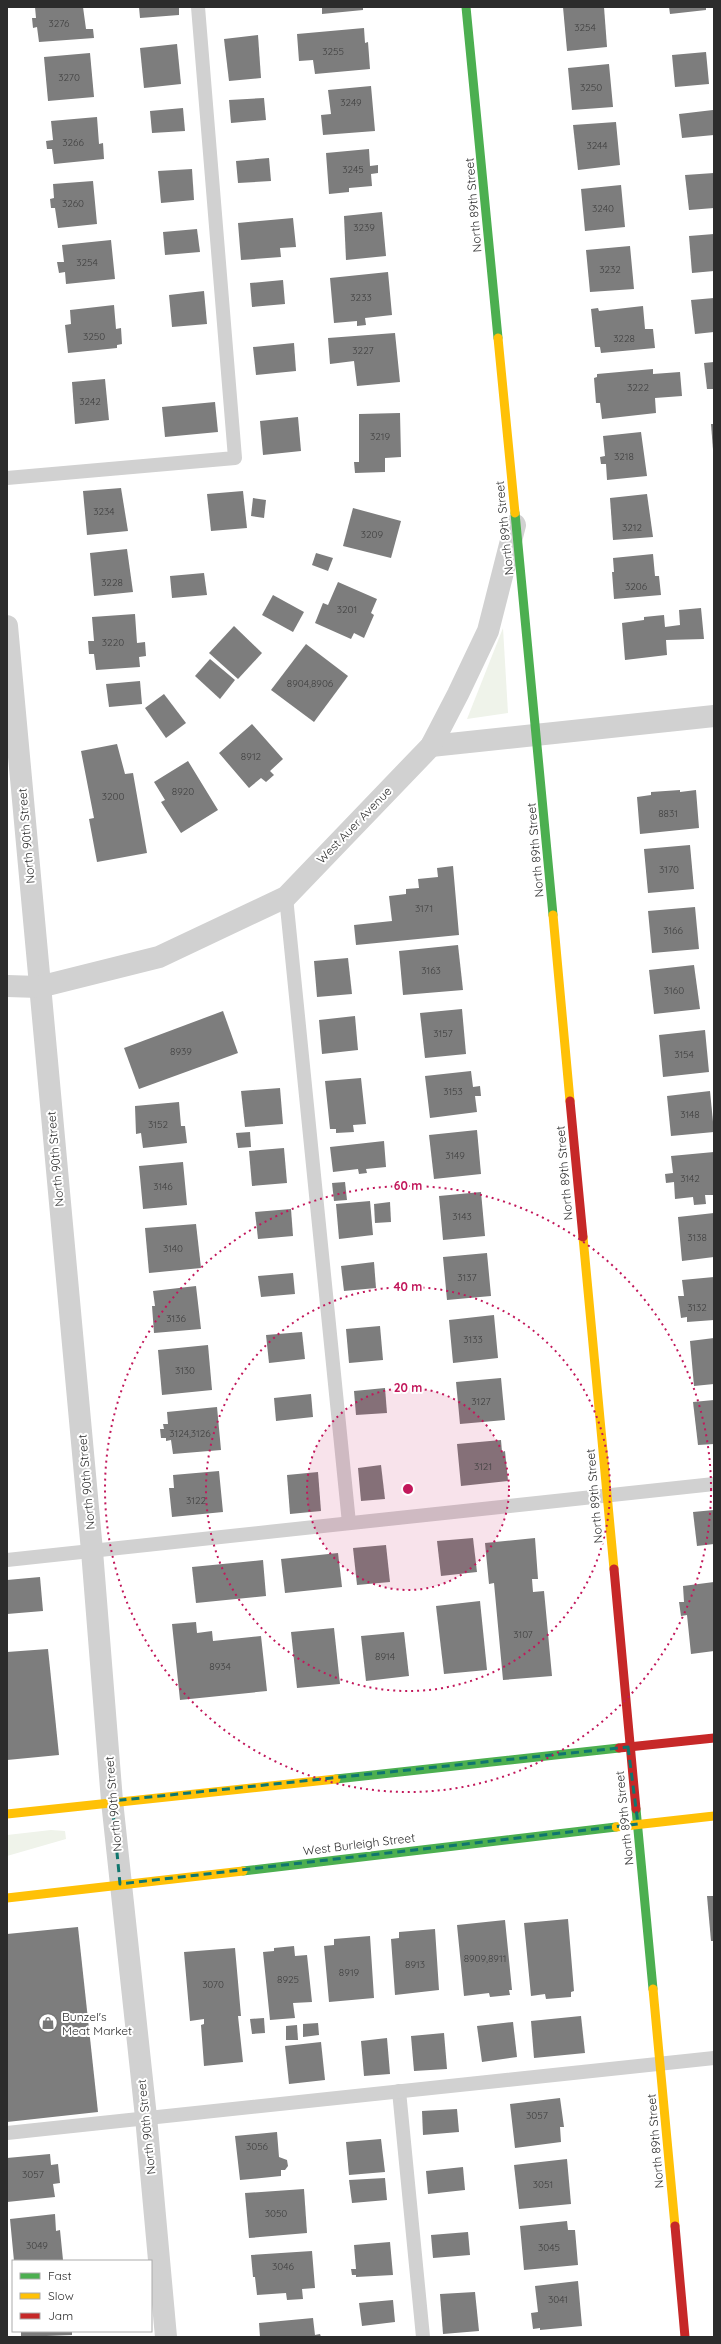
<svg xmlns="http://www.w3.org/2000/svg" width="721" height="2344" font-family="Quicksand,sans-serif">
<rect width="100%" height="100%" fill="#fff"/>
<g fill="#eff3ea">
<polygon points="503,628 508,713 467,719"/>
<polygon points="51,1830 65,1831 66,1839 7,1856 7,1835"/>
</g>
<g fill="#7d7d7d">
<polygon points="35,7 83,7 86,29 93,29 94,38 39,42 37,27 33,28 32,18 36,18"/>
<polygon points="139,7 179,7 179,15 140,18"/>
<polygon points="322,7 363,7 363,10 322,14"/>
<polygon points="563,7 604,7 607,47 567,51"/>
<polygon points="669,7 706,7 706,10 670,14"/>
<polygon points="364,28 365,43 368,42 370,69 315,74 313,60 299,61 297,34"/>
<polygon points="258,35 261,78 229,81 224,39"/>
<polygon points="177,44 181,84 144,88 140,48"/>
<polygon points="706,52 709,84 675,87 672,55"/>
<polygon points="90,53 94,97 48,101 44,57"/>
<polygon points="609,64 613,107 572,110 568,68"/>
<polygon points="371,86 375,131 323,135 321,115 331,114 328,90"/>
<polygon points="264,98 266,120 231,123 229,100"/>
<polygon points="183,108 185,131 152,133 150,111"/>
<polygon points="713,110 714,135 682,138 679,114"/>
<polygon points="97,117 99,144 103,143 104,159 54,164 52,149 47,149 46,141 53,140 51,121"/>
<polygon points="616,122 620,165 578,170 573,125"/>
<polygon points="369,149 370,166 378,165 378,173 371,174 372,186 349,188 349,192 329,194 326,153"/>
<polygon points="269,158 271,181 238,183 236,161"/>
<polygon points="192,169 194,200 161,203 158,171"/>
<polygon points="714,173 714,208 689,210 685,175"/>
<polygon points="93,181 97,224 58,228 55,208 51,208 50,199 54,198 53,184"/>
<polygon points="621,185 625,227 585,231 581,189"/>
<polygon points="382,212 386,256 346,260 344,216"/>
<polygon points="293,218 296,247 280,248 281,257 241,260 238,223"/>
<polygon points="197,229 200,252 165,255 163,232"/>
<polygon points="714,234 714,271 692,273 689,236"/>
<polygon points="111,240 115,279 66,284 65,272 59,273 57,262 64,262 62,245"/>
<polygon points="630,246 634,289 590,292 586,250"/>
<polygon points="388,272 392,315 365,318 366,325 357,326 357,321 334,323 330,278"/>
<polygon points="283,280 285,304 252,307 250,283"/>
<polygon points="204,291 207,324 172,327 169,295"/>
<polygon points="714,298 714,332 695,334 691,300"/>
<polygon points="114,305 116,329 121,328 122,344 117,345 117,348 68,353 65,325 71,324 70,310"/>
<polygon points="643,306 645,329 653,329 655,348 601,353 600,347 595,347 591,309 598,308 599,311"/>
<polygon points="395,333 400,382 357,386 354,361 330,364 328,338"/>
<polygon points="294,343 296,371 256,375 253,347"/>
<polygon points="714,362 714,389 707,389 704,363"/>
<polygon points="653,369 653,374 680,372 682,396 655,398 656,413 602,419 600,403 596,403 594,378 597,377 597,374"/>
<polygon points="105,379 109,420 75,424 72,382"/>
<polygon points="215,402 218,432 165,437 162,407"/>
<polygon points="400,413 401,457 385,458 385,472 355,473 354,462 359,462 359,414"/>
<polygon points="298,417 301,451 263,455 260,421"/>
<polygon points="711,424 714,424 714,450 713,450"/>
<polygon points="641,432 647,476 607,480 606,464 601,464 600,457 605,456 603,436"/>
<polygon points="121,488 128,531 87,535 83,491"/>
<polygon points="243,491 247,528 211,531 207,494"/>
<polygon points="647,494 653,537 613,540 610,498"/>
<polygon points="253,498 266,500 264,518 251,516"/>
<polygon points="353,508 401,521 391,558 343,546"/>
<polygon points="127,549 133,592 94,596 90,553"/>
<polygon points="316,553 333,558 328,571 312,565"/>
<polygon points="653,554 655,576 659,576 661,595 614,599 612,572 614,572 613,558"/>
<polygon points="204,573 207,595 172,598 170,576"/>
<polygon points="338,582 377,599 371,613 374,615 364,638 354,633 351,639 315,623 323,603 328,605"/>
<polygon points="273,595 304,612 293,632 262,615"/>
<polygon points="701,608 704,639 666,640 667,655 625,660 622,623 644,620 644,617 664,615 665,627 680,625 679,610"/>
<polygon points="135,614 137,643 145,642 146,656 139,657 140,667 96,670 94,654 89,654 88,641 94,641 92,617"/>
<polygon points="234,626 262,653 238,679 209,653"/>
<polygon points="306,644 348,676 314,722 271,690"/>
<polygon points="210,659 235,680 220,699 195,676"/>
<polygon points="140,681 142,704 109,707 106,684"/>
<polygon points="164,694 186,723 166,738 145,708"/>
<polygon points="252,724 283,759 270,771 274,775 266,782 261,778 249,788 219,753"/>
<polygon points="117,744 125,774 133,773 147,853 97,862 89,819 94,818 81,751"/>
<polygon points="188,761 218,810 181,833 161,802 165,800 154,782"/>
<polygon points="680,790 680,792 696,790 699,828 640,834 637,797 651,795 651,792"/>
<polygon points="690,845 694,889 648,893 644,849"/>
<polygon points="453,866 459,935 356,945 354,925 392,921 389,896 406,894 406,889 419,888 418,879 438,877 437,868"/>
<polygon points="695,907 699,949 652,953 648,911"/>
<polygon points="458,945 463,990 403,995 399,951"/>
<polygon points="348,958 352,994 317,997 314,961"/>
<polygon points="694,965 700,1009 654,1014 649,970"/>
<polygon points="462,1009 466,1054 425,1058 420,1013"/>
<polygon points="223,1011 238,1053 139,1089 124,1048"/>
<polygon points="355,1016 358,1050 322,1054 319,1020"/>
<polygon points="705,1030 709,1072 663,1077 659,1035"/>
<polygon points="471,1071 473,1087 480,1086 481,1096 475,1096 477,1112 430,1118 425,1076"/>
<polygon points="361,1078 366,1124 353,1125 354,1132 336,1133 336,1129 330,1129 325,1081"/>
<polygon points="280,1088 283,1124 245,1127 241,1091"/>
<polygon points="710,1091 714,1132 671,1136 667,1096"/>
<polygon points="179,1102 181,1126 185,1126 187,1143 143,1148 141,1133 136,1134 135,1106"/>
<polygon points="477,1130 481,1174 434,1179 429,1135"/>
<polygon points="250,1132 251,1147 238,1148 236,1133"/>
<polygon points="384,1141 386,1167 366,1169 367,1173 359,1174 358,1169 333,1172 330,1147"/>
<polygon points="284,1148 287,1183 252,1186 249,1151"/>
<polygon points="714,1152 714,1195 705,1195 706,1204 694,1205 693,1197 675,1199 674,1182 666,1183 665,1174 673,1173 671,1156"/>
<polygon points="183,1162 187,1205 143,1209 139,1166"/>
<polygon points="345,1182 347,1200 334,1201 332,1183"/>
<polygon points="481,1192 485,1236 443,1240 439,1196"/>
<polygon points="370,1201 373,1235 339,1239 336,1204"/>
<polygon points="390,1202 391,1222 375,1223 374,1204"/>
<polygon points="291,1209 293,1236 258,1239 255,1212"/>
<polygon points="714,1213 714,1257 682,1261 678,1217"/>
<polygon points="196,1224 201,1268 149,1273 145,1228"/>
<polygon points="487,1253 491,1296 447,1300 443,1257"/>
<polygon points="374,1262 376,1288 344,1291 341,1266"/>
<polygon points="293,1273 295,1294 261,1297 258,1276"/>
<polygon points="714,1277 714,1320 687,1322 687,1317 681,1318 678,1296 684,1296 682,1280"/>
<polygon points="196,1286 201,1329 154,1333 152,1306 155,1306 153,1291"/>
<polygon points="494,1315 498,1358 453,1363 449,1320"/>
<polygon points="380,1326 383,1360 349,1363 346,1329"/>
<polygon points="302,1332 305,1359 269,1363 266,1335"/>
<polygon points="714,1338 714,1384 694,1386 690,1341"/>
<polygon points="208,1345 212,1390 162,1395 158,1350"/>
<polygon points="501,1378 505,1420 460,1424 456,1382"/>
<polygon points="385,1388 387,1413 356,1415 354,1391"/>
<polygon points="311,1394 313,1417 276,1421 274,1398"/>
<polygon points="714,1400 714,1444 698,1445 693,1402"/>
<polygon points="217,1407 221,1450 173,1454 171,1440 166,1441 166,1438 161,1438 160,1429 164,1429 163,1424 168,1424 167,1412"/>
<polygon points="501,1440 502,1452 505,1451 508,1481 461,1486 457,1444"/>
<polygon points="381,1465 385,1499 361,1501 358,1468"/>
<polygon points="219,1471 223,1512 172,1517 169,1488 174,1488 173,1475"/>
<polygon points="318,1472 321,1511 290,1514 287,1475"/>
<polygon points="714,1510 714,1544 697,1546 693,1512"/>
<polygon points="473,1538 477,1572 441,1576 437,1541"/>
<polygon points="535,1538 538,1579 532,1579 533,1592 544,1591 552,1676 503,1680 494,1583 489,1584 485,1543"/>
<polygon points="386,1545 390,1582 357,1585 353,1548"/>
<polygon points="338,1553 342,1587 285,1593 281,1559"/>
<polygon points="263,1560 266,1596 196,1603 192,1567"/>
<polygon points="40,1577 43,1611 7,1614 7,1580"/>
<polygon points="714,1582 714,1651 691,1654 687,1615 681,1616 679,1602 684,1602 683,1586"/>
<polygon points="480,1601 487,1670 444,1674 436,1606"/>
<polygon points="196,1622 197,1633 212,1631 213,1641 261,1636 267,1691 180,1700 172,1624"/>
<polygon points="334,1628 340,1684 297,1688 291,1632"/>
<polygon points="404,1632 409,1676 366,1681 361,1636"/>
<polygon points="48,1649 59,1755 7,1760 7,1652"/>
<polygon points="707,1896 714,1896 714,1941 711,1941"/>
<polygon points="568,1919 574,1991 571,1992 571,1997 546,1999 545,1994 531,1996 524,1923"/>
<polygon points="505,1920 512,1990 509,1990 510,1995 490,1997 489,1993 464,1996 457,1925"/>
<polygon points="78,1927 98,2112 7,2122 7,1934"/>
<polygon points="435,1929 439,1990 395,1995 391,1939 399,1938 399,1932"/>
<polygon points="370,1936 374,1998 329,2002 324,1946 334,1945 334,1939"/>
<polygon points="294,1946 295,1956 307,1955 312,2002 293,2003 295,2018 270,2020 263,1952 274,1951 274,1948"/>
<polygon points="235,1948 241,2016 238,2016 243,2062 204,2066 201,2025 204,2024 204,2019 190,2021 184,1952"/>
<polygon points="581,2016 585,2053 534,2058 531,2021"/>
<polygon points="264,2018 265,2033 252,2034 250,2019"/>
<polygon points="513,2022 517,2057 482,2062 477,2026"/>
<polygon points="318,2023 319,2035 303,2037 303,2024"/>
<polygon points="297,2025 298,2040 286,2040 286,2026"/>
<polygon points="444,2033 447,2069 414,2071 411,2036"/>
<polygon points="387,2038 390,2074 364,2076 361,2041"/>
<polygon points="321,2042 325,2080 289,2084 285,2046"/>
<polygon points="560,2098 564,2127 560,2127 561,2142 515,2148 510,2104"/>
<polygon points="457,2109 459,2132 423,2135 422,2111"/>
<polygon points="277,2132 279,2157 287,2160 288,2166 285,2170 281,2170 281,2176 240,2180 235,2136"/>
<polygon points="381,2139 385,2172 349,2175 346,2142"/>
<polygon points="50,2154 51,2165 58,2164 60,2183 53,2184 55,2197 7,2202 7,2158"/>
<polygon points="567,2159 571,2204 519,2209 514,2165"/>
<polygon points="463,2167 465,2190 428,2194 426,2171"/>
<polygon points="385,2178 387,2200 352,2203 349,2180"/>
<polygon points="304,2189 307,2233 249,2238 245,2193"/>
<polygon points="55,2214 56,2231 60,2230 63,2260 14,2261 10,2219"/>
<polygon points="567,2221 568,2230 575,2230 578,2265 524,2270 520,2226"/>
<polygon points="468,2232 470,2255 433,2258 431,2235"/>
<polygon points="390,2242 393,2275 356,2277 356,2275 352,2275 351,2269 356,2269 354,2245"/>
<polygon points="312,2251 315,2288 302,2289 303,2299 287,2300 286,2293 257,2295 255,2277 253,2277 251,2255"/>
<polygon points="578,2281 582,2326 540,2330 540,2328 533,2329 531,2313 538,2312 535,2286"/>
<polygon points="475,2292 479,2331 443,2334 440,2294"/>
<polygon points="393,2300 395,2322 362,2326 359,2303"/>
<polygon points="313,2318 315,2335 320,2334 321,2337 260,2337 259,2323"/>
<polygon points="21,2331 72,2331 72,2335 21,2337"/>
</g>
<g fill="none" stroke-linecap="round" stroke-linejoin="round">
<g stroke="#d1d1d1" stroke-width="14">
<polyline points="7,478 235,458 198,7"/>
<polyline points="286,897 349,1523"/>
<polyline points="7,1560 714,1484"/>
<polyline points="399,2091 423,2337"/>
<polyline points="7,2133 714,2058"/>
</g>
<g stroke="#d1d1d1" stroke-width="22">
<polyline points="7,626 92,1551 112,1801 146,2117 166,2337"/>
<polyline points="431,746 714,716"/>
<polyline points="7,986 39,987 159,957 286,897 431,746 458,694 488,631 515,525"/>
</g>
<g stroke="#4caf50" stroke-width="9">
<polyline points="466,7 498,338"/>
<polyline points="515,513 553,915"/>
<polyline points="336,1779 619,1748"/>
<polyline points="636,1809 653,1989"/>
<polyline points="243,1871 616,1827"/>
</g>
<g stroke="#ffc107" stroke-width="9">
<polyline points="498,338 515,513"/>
<polyline points="553,915 570,1101"/>
<polyline points="583,1237 614,1569"/>
<polyline points="7,1814 336,1779"/>
<polyline points="616,1827 714,1816"/>
<polyline points="7,1898 243,1871"/>
<polyline points="653,1989 675,2226"/>
</g>
<g stroke="#c62828" stroke-width="9">
<polyline points="570,1101 583,1237"/>
<polyline points="614,1569 636,1809"/>
<polyline points="619,1748 714,1738"/>
<polyline points="675,2226 685,2337"/>
</g>
</g>
<path fill="none" stroke="#0f766e" stroke-width="3" stroke-dasharray="8 5" stroke-linejoin="round" d="M628,1747L638,1824L120,1884L112,1801Z"/>
<circle cx="408" cy="1489" r="101" fill="#c2185b" fill-opacity=".12"/>
<g fill="none" stroke="#c2185b" stroke-width="2" stroke-dasharray="2 4">
<circle cx="408" cy="1489" r="101"/>
<circle cx="408" cy="1489" r="202"/>
<circle cx="408" cy="1489" r="303"/>
</g>
<defs>
<symbol id="shop-ring" viewBox="-11 -11 22 22"><circle r="9.5" fill="#fff" stroke="#767676" stroke-width="1.5"/><path d="M-5-2.5h2.3a2.7 3.5 0 0 1 5.4 0H5L5.5 6h-11ZM-1.5-2.5h3a1.5 2.3 0 0 0-3 0Z" fill="#767676"/></symbol>
</defs>
<g fill-rule="evenodd">
<use href="#shop-ring" x="37" y="2012" width="22" height="22"/>
</g>
<g text-anchor="middle" dominant-baseline="central" stroke-width="4" stroke-linejoin="round" paint-order="stroke">
<g font-size="10" fill="#404040">
<text x="59" y="23">3276</text>
<text x="585" y="27">3254</text>
<text x="333" y="51">3255</text>
<text x="69" y="77">3270</text>
<text x="591" y="87">3250</text>
<text x="351" y="102">3249</text>
<text x="73" y="142">3266</text>
<text x="597" y="145">3244</text>
<text x="353" y="169">3245</text>
<text x="73" y="203">3260</text>
<text x="603" y="208">3240</text>
<text x="364" y="227">3239</text>
<text x="87" y="262">3254</text>
<text x="610" y="269">3232</text>
<text x="361" y="297">3233</text>
<text x="94" y="336">3250</text>
<text x="624" y="338">3228</text>
<text x="363" y="350">3227</text>
<text x="638" y="387">3222</text>
<text x="90" y="401">3242</text>
<text x="380" y="436">3219</text>
<text x="624" y="456">3218</text>
<text x="104" y="511">3234</text>
<text x="632" y="527">3212</text>
<text x="372" y="534">3209</text>
<text x="112" y="582">3228</text>
<text x="636" y="586">3206</text>
<text x="347" y="609">3201</text>
<text x="113" y="642">3220</text>
<text x="310" y="683">8904,8906</text>
<text x="251" y="756">8912</text>
<text x="183" y="791">8920</text>
<text x="113" y="796">3200</text>
<text x="668" y="813">8831</text>
<text x="669" y="869">3170</text>
<text x="424" y="908">3171</text>
<text x="673" y="930">3166</text>
<text x="431" y="970">3163</text>
<text x="674" y="990">3160</text>
<text x="443" y="1033">3157</text>
<text x="181" y="1051">8939</text>
<text x="684" y="1054">3154</text>
<text x="453" y="1091">3153</text>
<text x="690" y="1114">3148</text>
<text x="158" y="1124">3152</text>
<text x="455" y="1155">3149</text>
<text x="690" y="1178">3142</text>
<text x="163" y="1186">3146</text>
<text x="462" y="1216">3143</text>
<text x="697" y="1237">3138</text>
<text x="173" y="1248">3140</text>
<text x="467" y="1277">3137</text>
<text x="697" y="1307">3132</text>
<text x="176" y="1318">3136</text>
<text x="473" y="1339">3133</text>
<text x="185" y="1370">3130</text>
<text x="481" y="1401">3127</text>
<text x="190" y="1433">3124,3126</text>
<text x="483" y="1466">3121</text>
<text x="196" y="1500">3122</text>
<text x="523" y="1634">3107</text>
<text x="385" y="1656">8914</text>
<text x="220" y="1666">8934</text>
<text x="485" y="1958">8909,8911</text>
<text x="415" y="1964">8913</text>
<text x="349" y="1972">8919</text>
<text x="288" y="1979">8925</text>
<text x="213" y="1984">3070</text>
<text x="537" y="2115">3057</text>
<text x="257" y="2146">3056</text>
<text x="33" y="2174">3057</text>
<text x="543" y="2184">3051</text>
<text x="276" y="2213">3050</text>
<text x="37" y="2245">3049</text>
<text x="549" y="2247">3045</text>
<text x="283" y="2266">3046</text>
<text x="558" y="2299">3041</text>
</g>
<g font-size="12" fill="#2c2c2c" stroke="#fff">
<text transform="translate(473 205) rotate(-95)">North 89th Street</text>
<text transform="translate(504 528) rotate(-96)">North 89th Street</text>
<text transform="translate(354 825) rotate(-46)">West Auer Avenue</text>
<text transform="translate(26 836) rotate(-95)">North 90th Street</text>
<text transform="translate(535 850) rotate(-95)">North 89th Street</text>
<text transform="translate(55 1159) rotate(-95)">North 90th Street</text>
<text transform="translate(564 1173) rotate(-95)">North 89th Street</text>
<text transform="translate(86 1482) rotate(-95)">North 90th Street</text>
<text transform="translate(594 1496) rotate(-95)">North 89th Street</text>
<text transform="translate(113 1804) rotate(-95)">North 90th Street</text>
<text transform="translate(624 1818) rotate(-96)">North 89th Street</text>
<text transform="translate(359 1844) rotate(-7)">West Burleigh Street</text>
<text transform="translate(146 2127) rotate(-96)">North 90th Street</text>
<text transform="translate(655 2141) rotate(-95)">North 89th Street</text>
</g>
<g font-size="12" fill="#2c2c2c" stroke="#fff" text-anchor="start">
<text x="62" y="2016">Bunzel's<tspan x="62" dy="14">Meat Market</tspan></text>
</g>
</g>
<circle cx="408" cy="1489" r="6" fill="#c2185b" stroke="#fff" stroke-width="2"/>
<g font-size="12" text-anchor="middle" font-weight="bold" fill="#c2185b" stroke="#fff" stroke-width="4" stroke-linejoin="round" paint-order="stroke">
<text x="408" y="1190">60 m</text>
<text x="408" y="1291">40 m</text>
<text x="408" y="1392">20 m</text>
</g>
<rect width="721" height="2344" fill="none" stroke="#2c2c2c" stroke-width="16"/>
<rect x="12" y="2260" width="140" height="72" fill="#ffffff" stroke="#ababab"/>
<rect x="20" y="2273" width="20" height="6" fill="#4caf50" stroke="#ababab"/>
<text x="48" y="2280" font-size="12" fill="#2c2c2c">Fast</text>
<rect x="20" y="2293" width="20" height="6" fill="#ffc107" stroke="#ababab"/>
<text x="48" y="2300" font-size="12" fill="#2c2c2c">Slow</text>
<rect x="20" y="2313" width="20" height="6" fill="#c62828" stroke="#ababab"/>
<text x="48" y="2320" font-size="12" fill="#2c2c2c">Jam</text>
</svg>
